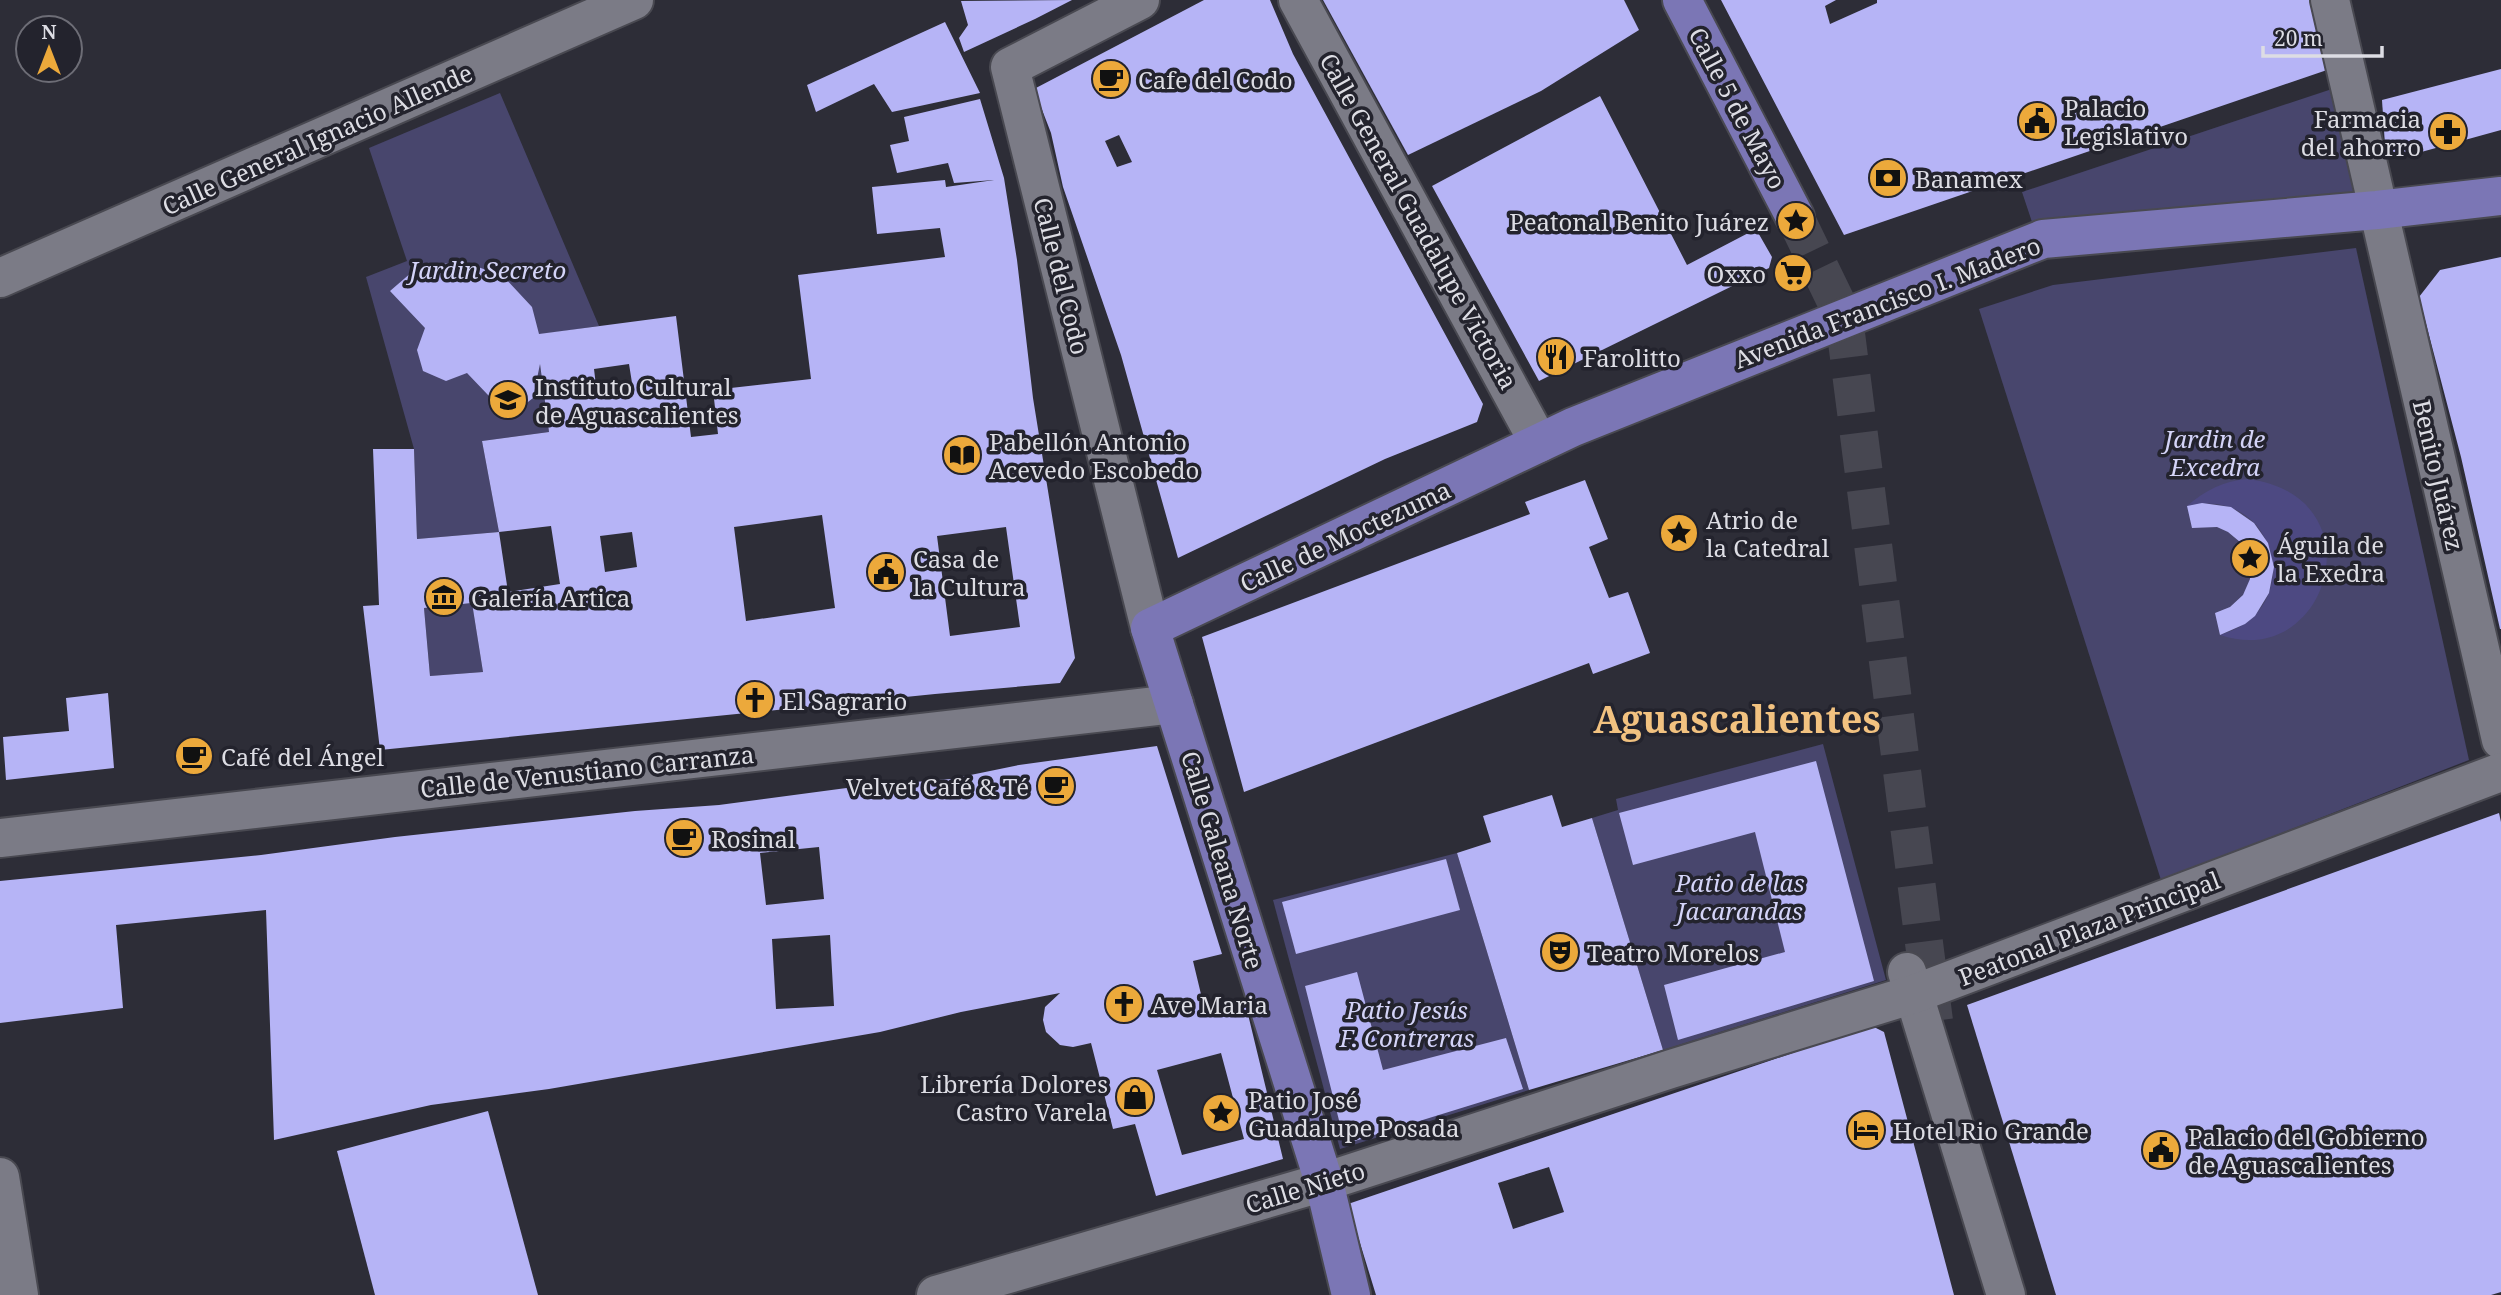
<svg xmlns="http://www.w3.org/2000/svg" width="2501" height="1295" font-family="'Noto Serif',serif">
<rect width="100%" height="100%" fill="#2d2d37"/>
<g fill="#48466d">
<polygon points="2332,89 2359,193 2033,225 2022,192"/>
<polygon points="500,93 599,326 536,335 549,432 482,441 499,532 417,539 414,449 366,277 407,261 369,148"/>
<polygon points="2356,248 2469,760 2161,880 1979,309 2053,285"/>
<polygon points="472,603 483,672 430,676 424,608"/>
<polygon points="1823,744 1886,980 1663,1050 1592,818 1618,810 1616,799"/>
<polygon points="1457,853 1529,1090 1340,1149 1273,900"/>
</g>
<path fill="#4d4982" d="M2248,479C2380,496 2329,672 2220,635C2232,631 2244,626 2253,617C2288,585 2275,522 2229,507C2215,502 2201,503 2187,506C2206,490 2223,481 2248,479Z"/>
<g fill="#b6b4f6" fill-rule="evenodd">
<polygon points="1072,0 1035,19 964,52 959,38 968,25 961,1"/>
<path d="M1204,0H1270L1293,54L1483,404L1477,422L1385,459L1178,558L1121,355L1063,187L1051,133L1034,89ZM1119,135L1132,162L1117,167L1105,141Z"/>
<polygon points="1323,0 1624,0 1639,30 1541,91 1408,155"/>
<polygon points="1721,0 1836,0 1825,6 1830,24 1877,3 1877,0 2309,0 2327,70 1844,235"/>
<polygon points="945,22 980,93 892,112 874,84 816,112 807,85"/>
<polygon points="2501,69 2501,130 2396,159 2385,145 2382,100"/>
<polygon points="1600,96 1687,265 1756,229 1772,257 1769,268 1539,381 1432,186"/>
<path d="M980,99L1004,178L1017,260L1033,398L1075,658L1060,683L935,694L380,750L363,606L379,605L373,449H414L417,539L499,532L508,592L560,584L551,526L499,532L482,441L549,432L540,364L533,398L509,417L467,373L446,381L423,371L417,350L425,328L390,291L419,266L464,262L503,276L532,307L539,334L676,316L691,437L718,434L713,390L811,379L798,275L945,257L940,228L877,234L872,187L945,180L946,187L994,180L954,183L948,163L897,173L890,145L909,141L904,117ZM629,364L633,389L597,394L594,369ZM822,515L835,608L746,621L734,527ZM1006,527L1020,627L950,636L937,536ZM632,532L637,567L605,572L600,536ZM472,603L483,672L430,676L424,608Z"/>
<polygon points="2501,257 2501,629 2500,629 2461,457 2419,297 2440,270"/>
<polygon points="1585,480 1608,539 1589,547 1609,598 1628,592 1650,653 1593,674 1589,663 1244,792 1202,637 1530,514 1525,502"/>
<polygon points="2202,503 2231,507 2254,523 2268,543 2274,567 2269,593 2255,616 2245,624 2220,635 2215,613 2230,607 2243,595 2250,579 2249,558 2240,542 2228,532 2217,527 2192,528 2187,506"/>
<polygon points="108,693 114,768 6,780 3,737 69,731 66,698"/>
<path d="M1157,746L1222,954L1193,961L1206,1015L1246,1006L1283,1159L1156,1196L1135,1124L1113,1129L1091,1043L1073,1047L1060,1045L1046,1032L1043,1020L1045,1007L1060,993L961,1012L880,1032L549,1089L431,1105L274,1140L266,910L116,925L123,1008L0,1023V881L261,855L395,837L635,811L719,805L854,787L951,779L1019,765ZM819,847L824,899L766,905L760,853ZM830,935L834,1006L776,1009L772,939ZM1221,1053L1244,1139L1182,1155L1157,1070Z"/>
<polygon points="1816,761 1874,981 1678,1040 1664,985 1785,952 1755,832 1633,865 1619,813"/>
<polygon points="1552,795 1562,827 1592,818 1663,1050 1529,1090 1457,853 1491,842 1483,816"/>
<polygon points="2499,813 2501,822 2501,1292 2491,1295 2056,1295 1967,1005"/>
<polygon points="1446,859 1460,910 1296,954 1282,902"/>
<polygon points="1357,972 1383,1070 1506,1038 1523,1089 1345,1144 1305,986"/>
<path d="M1872,1026L1884,1032L1954,1295H1376L1348,1204ZM1549,1167L1564,1212L1513,1229L1498,1183Z"/>
<polygon points="488,1111 538,1295 375,1295 337,1151"/>
</g>
<g fill="none" stroke-linecap="round" stroke-linejoin="round">
<polyline stroke="#474751" stroke-width="38" stroke-dasharray="38 19" stroke-linecap="butt" points="1795,217 1844,318 1934,1021"/>
<defs>
<g id="minor">
<polyline points="1140,0 1010,67 1150,628"/>
<polyline points="1298,0 1539,443"/>
<polyline points="2330,0 2501,740"/>
<polyline points="0,278 634,0"/>
<polyline points="0,838 1174,704"/>
<polyline points="1907,972 2006,1295"/>
<polyline points="0,1177 19,1295"/>
<polyline points="936,1295 1324,1182 1671,1069 1914,994 2501,772"/>
</g>
<g id="major">
<polyline points="1682,0 1795,217"/>
<polyline points="1351,1295 1324,1182 1150,628 1573,427 2043,239 2377,210 2501,196"/>
</g>
</defs>
<use href="#minor" stroke="#494951" stroke-width="42"/>
<use href="#major" stroke="#494951" stroke-width="42"/>
<use href="#minor" stroke="#7b7b86" stroke-width="38"/>
<use href="#major" stroke="#7b76b5" stroke-width="38"/>
</g>
<defs>
<symbol id="cafe-disc" viewBox="-11 -11 22 22"><circle r="9.5" fill="#eca93b" stroke="#23232d"/><path d="M-5.5-4.5H6V0H3Q3 3.5 0 3.5H-2.5Q-5.5 3.5-5.5 0ZM3-3.2v2h1.7v-2ZM-6 4.5H4V6H-6Z" fill="#111"/></symbol>
<symbol id="civic-disc" viewBox="-11 -11 22 22"><circle r="9.5" fill="#eca93b" stroke="#23232d"/><path d="M-.6-6.5H3V-4.5H.6V-3L4-1V1h2V6H-6V1h2V-1L-.6-3ZM-1.2 2.5V6h2.4V2.5Z" fill="#111"/></symbol>
<symbol id="pharmacy-disc" viewBox="-11 -11 22 22"><circle r="9.5" fill="#eca93b" stroke="#23232d"/><path d="M-2-6h4v4h4v4h-4v4h-4v-4h-4v-4h4Z" fill="#111"/></symbol>
<symbol id="bank-disc" viewBox="-11 -11 22 22"><circle r="9.5" fill="#eca93b" stroke="#23232d"/><path d="M-6-4H6V4H-6ZM0-2.3a2.3 2.3 0 1 0 0 4.6a2.3 2.3 0 1 0 0-4.6Z" fill="#111"/></symbol>
<symbol id="sight-disc" viewBox="-11 -11 22 22"><circle r="9.5" fill="#eca93b" stroke="#23232d"/><path d="M0-6L1.8-2.2L6-1.7L2.9 1.2L3.7 5.4L0 3.3L-3.7 5.4L-2.9 1.2L-6-1.7L-1.8-2.2Z" fill="#111"/></symbol>
<symbol id="supermarket-disc" viewBox="-11 -11 22 22"><circle r="9.5" fill="#eca93b" stroke="#23232d"/><path d="M-6-5.5h2.5l.6 2H6L4.5 2H-2.5L-4.4-4H-6ZM-1.5 3.2a1.3 1.3 0 1 0 .1 0ZM3 3.2a1.3 1.3 0 1 0 .1 0Z" fill="#111"/></symbol>
<symbol id="restaurant-disc" viewBox="-11 -11 22 22"><circle r="9.5" fill="#eca93b" stroke="#23232d"/><path d="M-5-6h1v4h1v-4h1v4h1v-4h1v5L-1.5 .5V6h-2V.5L-5-1ZM5-6V6H3V1.5H1.5Q1.5-4 5-6Z" fill="#111"/></symbol>
<symbol id="university-disc" viewBox="-11 -11 22 22"><circle r="9.5" fill="#eca93b" stroke="#23232d"/><path d="M0-5L7-2L0 1L-7-2ZM-4 1L0 2.5L4 1V4Q0 6-4 4Z" fill="#111"/></symbol>
<symbol id="library-disc" viewBox="-11 -11 22 22"><circle r="9.5" fill="#eca93b" stroke="#23232d"/><path d="M-6-4Q-3-5.5-.7-3.5V5Q-3 3-6 4ZM6-4Q3-5.5 .7-3.5V5Q3 3 6 4Z" fill="#111"/></symbol>
<symbol id="museum-disc" viewBox="-11 -11 22 22"><circle r="9.5" fill="#eca93b" stroke="#23232d"/><path d="M0-6L6-3V-2H-6V-3ZM-5-1h2V3h-2ZM-1-1h2V3h-2ZM3-1h2V3H3ZM-6 4H6V6H-6Z" fill="#111"/></symbol>
<symbol id="church-disc" viewBox="-11 -11 22 22"><circle r="9.5" fill="#eca93b" stroke="#23232d"/><path d="M-1.2-6h2.4v3.5h3.3v2.4h-3.3V6h-2.4V-.1h-3.3v-2.4h3.3Z" fill="#111"/></symbol>
<symbol id="theatre-disc" viewBox="-11 -11 22 22"><circle r="9.5" fill="#eca93b" stroke="#23232d"/><path d="M-5-5.5Q0-4 5-5.5V0Q5 5 0 6Q-5 5-5 0ZM-3.3-2.5H-1v1.5H-3.3ZM1-2.5H3.3v1.5H1ZM-2.8 1Q0 5.5 2.8 1Z" fill="#111"/></symbol>
<symbol id="shop-disc" viewBox="-11 -11 22 22"><circle r="9.5" fill="#eca93b" stroke="#23232d"/><path d="M-5-2.5h2.3a2.7 3.5 0 0 1 5.4 0H5L5.5 6h-11ZM-1.5-2.5h3a1.5 2.3 0 0 0-3 0Z" fill="#111"/></symbol>
<symbol id="hotel-disc" viewBox="-11 -11 22 22"><circle r="9.5" fill="#eca93b" stroke="#23232d"/><path d="M-6-4.5h1.5V1H6V5H4.5V3h-9V5H-6ZM-4 0a1.8 1.8 0 1 1 3.6 0ZM.5 0V-2.5h3Q6-2.5 6 0Z" fill="#111"/></symbol>
</defs>
<g fill-rule="evenodd">
<use href="#cafe-disc" x="1089" y="57" width="44" height="44"/>
<use href="#civic-disc" x="2015" y="99" width="44" height="44"/>
<use href="#pharmacy-disc" x="2426" y="110" width="44" height="44"/>
<use href="#bank-disc" x="1866" y="156" width="44" height="44"/>
<use href="#sight-disc" x="1774" y="199" width="44" height="44"/>
<use href="#supermarket-disc" x="1771" y="251" width="44" height="44"/>
<use href="#restaurant-disc" x="1534" y="335" width="44" height="44"/>
<use href="#university-disc" x="486" y="378" width="44" height="44"/>
<use href="#library-disc" x="940" y="433" width="44" height="44"/>
<use href="#sight-disc" x="1657" y="511" width="44" height="44"/>
<use href="#sight-disc" x="2228" y="536" width="44" height="44"/>
<use href="#civic-disc" x="864" y="550" width="44" height="44"/>
<use href="#museum-disc" x="422" y="575" width="44" height="44"/>
<use href="#church-disc" x="733" y="678" width="44" height="44"/>
<use href="#cafe-disc" x="172" y="734" width="44" height="44"/>
<use href="#cafe-disc" x="1034" y="764" width="44" height="44"/>
<use href="#cafe-disc" x="662" y="816" width="44" height="44"/>
<use href="#theatre-disc" x="1538" y="930" width="44" height="44"/>
<use href="#church-disc" x="1102" y="982" width="44" height="44"/>
<use href="#shop-disc" x="1113" y="1075" width="44" height="44"/>
<use href="#sight-disc" x="1199" y="1091" width="44" height="44"/>
<use href="#hotel-disc" x="1844" y="1108" width="44" height="44"/>
<use href="#civic-disc" x="2139" y="1128" width="44" height="44"/>
</g>
<g text-anchor="middle" dominant-baseline="central" stroke-width="7" stroke-linejoin="round" paint-order="stroke">
<g font-size="24" fill="#dddde4" stroke="#23232d" text-anchor="start">
<text x="1138" y="79">Cafe del Codo</text>
<text x="2064" y="107">Palacio<tspan x="2064" dy="28">Legislativo</tspan></text>
<text x="2421" y="118" text-anchor="end">Farmacia<tspan x="2421" dy="28">del ahorro</tspan></text>
<text x="1915" y="178">Banamex</text>
<text x="1769" y="221" text-anchor="end">Peatonal Benito Juárez</text>
<text x="1766" y="273" text-anchor="end">Oxxo</text>
<text x="1583" y="357">Farolitto</text>
<text x="535" y="386">Instituto Cultural<tspan x="535" dy="28">de Aguascalientes</tspan></text>
<text x="989" y="441">Pabellón Antonio<tspan x="989" dy="28">Acevedo Escobedo</tspan></text>
<text x="1706" y="519">Atrio de<tspan x="1706" dy="28">la Catedral</tspan></text>
<text x="2277" y="544">Águila de<tspan x="2277" dy="28">la Exedra</tspan></text>
<text x="913" y="558">Casa de<tspan x="913" dy="28">la Cultura</tspan></text>
<text x="471" y="597">Galería Artica</text>
<text x="782" y="700">El Sagrario</text>
<text x="221" y="756">Café del Ángel</text>
<text x="1029" y="786" text-anchor="end">Velvet Café &amp; Té</text>
<text x="711" y="838">Rosinal</text>
<text x="1587" y="952">Teatro Morelos</text>
<text x="1151" y="1004">Ave Maria</text>
<text x="1108" y="1083" text-anchor="end">Librería Dolores<tspan x="1108" dy="28">Castro Varela</tspan></text>
<text x="1248" y="1099">Patio José<tspan x="1248" dy="28">Guadalupe Posada</tspan></text>
<text x="1893" y="1130">Hotel Rio Grande</text>
<text x="2188" y="1136">Palacio del Gobierno<tspan x="2188" dy="28">de Aguascalientes</tspan></text>
</g>
<g font-size="24" fill="#dddde4" stroke="#23232d">
<text transform="translate(1738 108) rotate(62)">Calle 5 de Mayo</text>
<text transform="translate(317 139) rotate(-24)">Calle General Ignacio Allende</text>
<text transform="translate(1419 221) rotate(61)">Calle General Guadalupe Victoria</text>
<text transform="translate(1062 276) rotate(76)">Calle del Codo</text>
<text transform="translate(1887 302) rotate(-21)">Avenida Francisco I. Madero</text>
<text transform="translate(2439 475) rotate(77)">Benito Juárez</text>
<text transform="translate(1345 536) rotate(-25)">Calle de Moctezuma</text>
<text transform="translate(587 771) rotate(-6)">Calle de Venustiano Carranza</text>
<text transform="translate(1223 860) rotate(73)">Calle Galeana Norte</text>
<text transform="translate(2089 928) rotate(-21)">Peatonal Plaza Principal</text>
<text transform="translate(1305 1187) rotate(-17)">Calle Nieto</text>
</g>
<g font-size="24" font-style="italic" fill="#d4d4f8" stroke="#23232d">
<text x="488" y="269">Jardin Secreto</text>
<text x="2215" y="438">Jardin de<tspan x="2215" dy="28">Excedra</tspan></text>
<text x="1740" y="882">Patio de las<tspan x="1740" dy="28">Jacarandas</tspan></text>
<text x="1407" y="1009">Patio Jesús<tspan x="1407" dy="28">F. Contreras</tspan></text>
</g>
<g font-size="38" font-weight="bold" fill="#f2c280" stroke="#23232d">
<text x="1737" y="718">Aguascalientes</text>
</g>
</g>
<g transform="translate(49 49)"><circle r="33" fill="#23232d" stroke="#6d6d76" stroke-width="2"/>
<path d="M0-5L12 26L0 18L-12 26Z" fill="#eca93b"/>
<text y="-10" font-size="19" font-weight="bold" text-anchor="middle" fill="#dddde4">N</text>
</g>
<path d="M2263 46v10h119v-10" fill="none" stroke="#dddde4" stroke-width="3.5"/>
<text x="2274" y="46" font-size="21" fill="#dddde4" stroke="#23232d" stroke-width="5" paint-order="stroke">20 m</text>
</svg>
